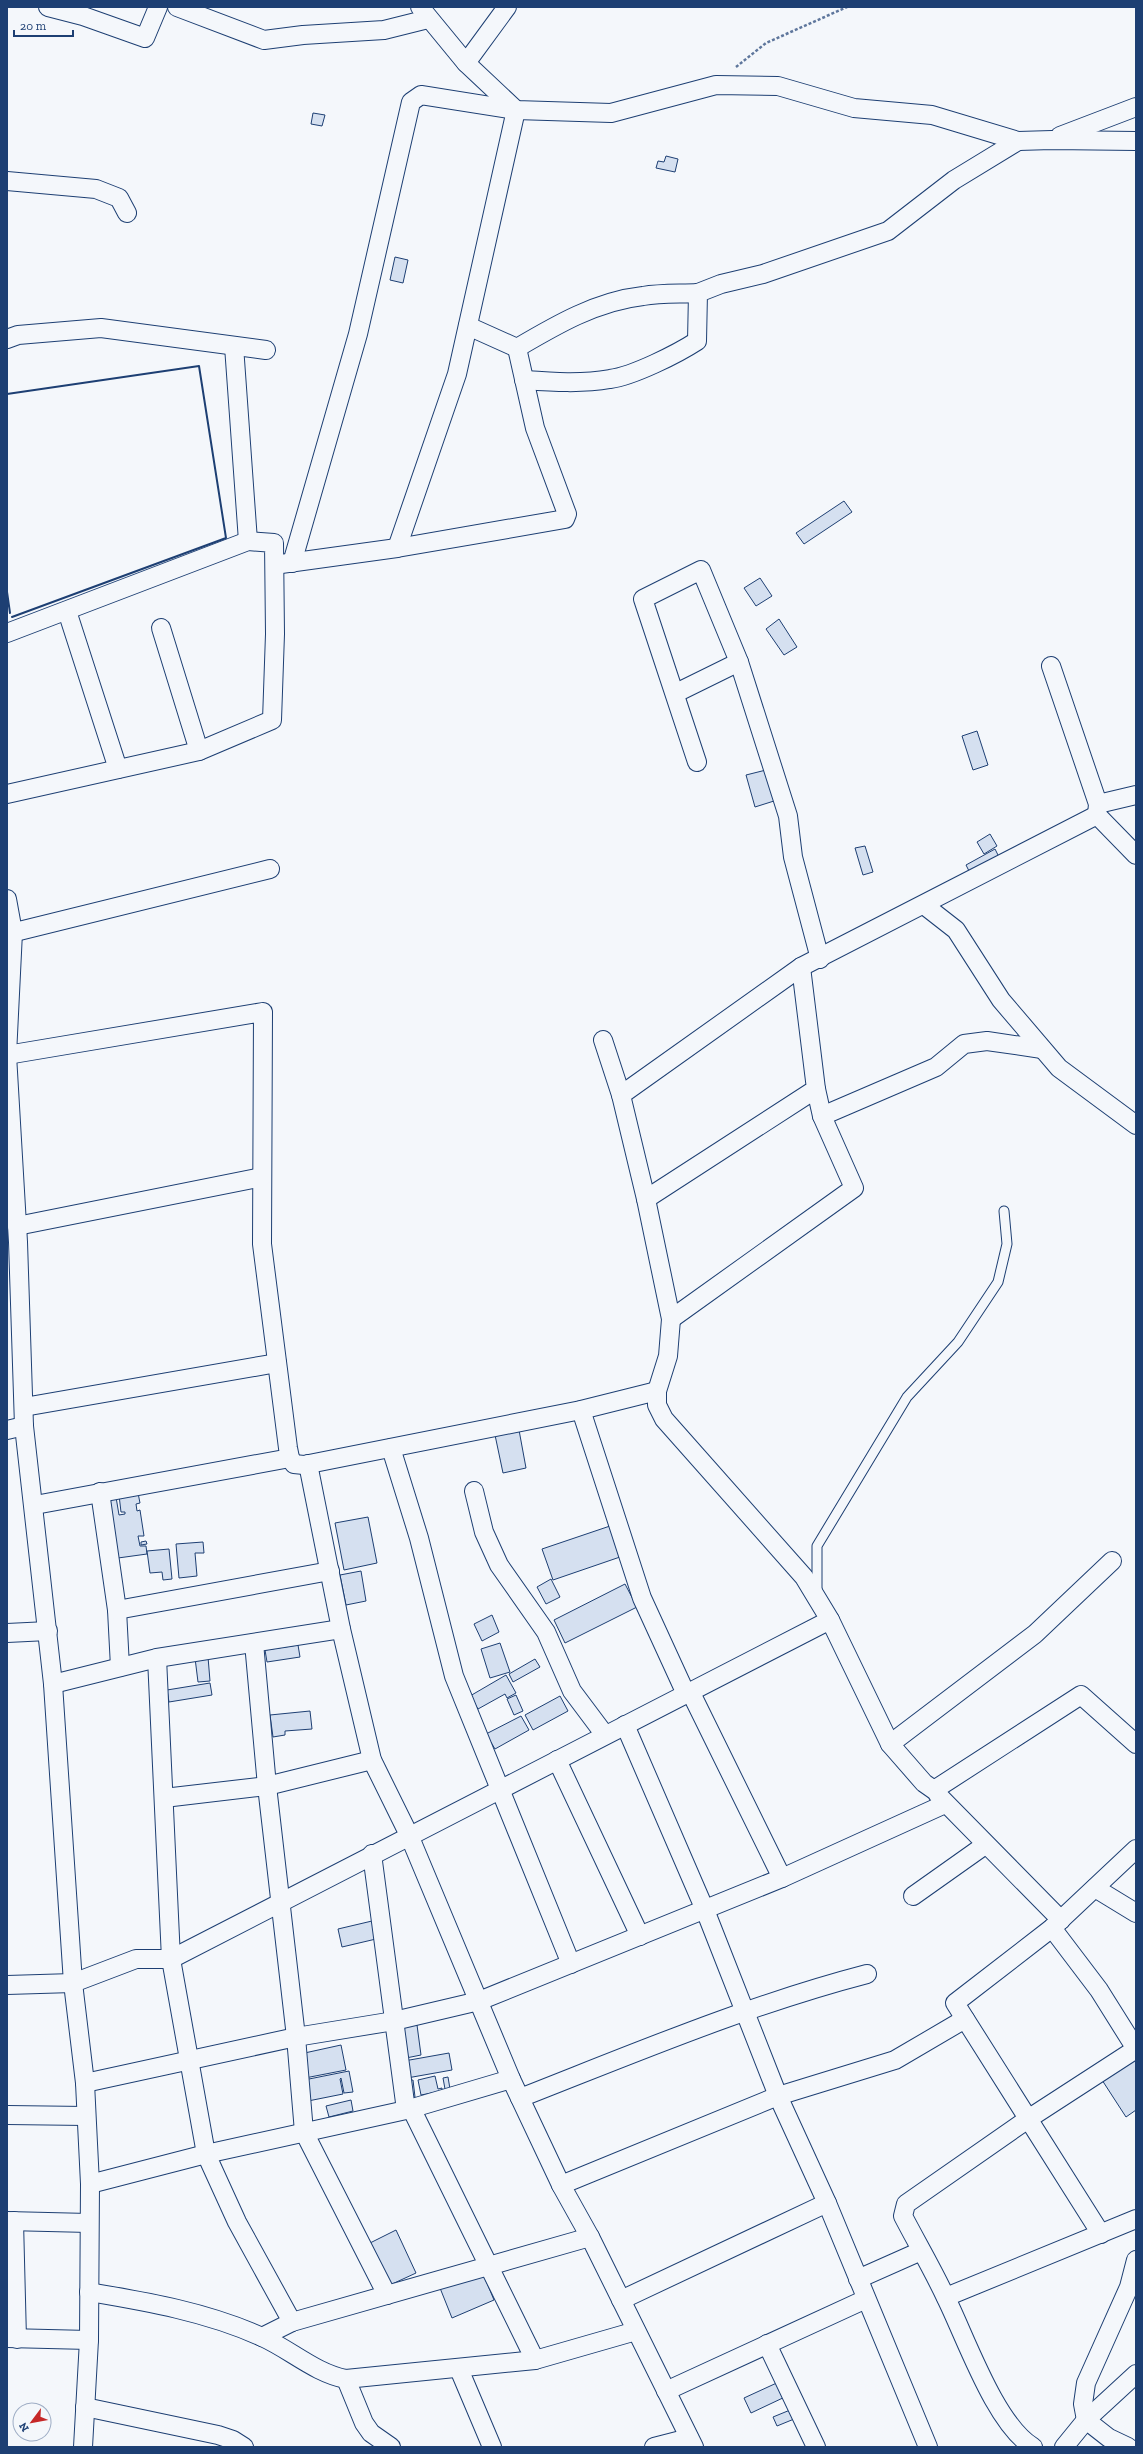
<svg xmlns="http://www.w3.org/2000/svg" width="1143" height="2454" font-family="'Zilla Slab',serif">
<rect width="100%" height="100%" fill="#f4f7fb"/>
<g fill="#d5e0f0" stroke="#1d3f73">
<polygon points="313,113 325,115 322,126 311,124"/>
<polygon points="666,156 678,159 675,172 656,168 658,161 664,162"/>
<polygon points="395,257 408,260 403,283 390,280"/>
<polygon points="844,501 852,512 804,544 796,533"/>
<polygon points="760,578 772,596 756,606 744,588"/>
<polygon points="779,619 797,647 784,655 766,629"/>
<polygon points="977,731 988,765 973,770 962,736"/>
<polygon points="766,770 774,801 755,807 746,775"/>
<polygon points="990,834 997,846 984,854 977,842"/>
<polygon points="865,846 873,872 863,875 855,848"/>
<polygon points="995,849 1002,863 973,879 966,865"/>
<polygon points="519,1430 526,1468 503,1473 495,1435"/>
<polygon points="138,1493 140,1503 136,1504 137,1511 140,1510 144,1536 138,1536 140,1546 146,1546 147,1554 118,1558 109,1498 116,1497 119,1515 125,1514 125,1512 121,1512 119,1495"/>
<polygon points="368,1517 377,1563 344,1570 335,1523"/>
<polygon points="610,1526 620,1557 553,1580 542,1549"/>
<polygon points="146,1541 147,1544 141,1545 141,1542"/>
<polygon points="203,1542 204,1553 195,1553 197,1576 179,1578 176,1544"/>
<polygon points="169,1549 172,1579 163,1580 162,1572 150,1573 147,1551"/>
<polygon points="361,1571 366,1601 346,1605 340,1575"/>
<polygon points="551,1579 560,1597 546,1604 537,1587"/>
<polygon points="625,1584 637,1607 565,1643 554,1620"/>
<polygon points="492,1615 499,1632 482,1641 474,1624"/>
<polygon points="500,1643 510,1672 490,1678 481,1649"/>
<polygon points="298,1645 300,1657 267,1662 265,1650"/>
<polygon points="208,1657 210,1681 198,1682 195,1658"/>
<polygon points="535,1659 540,1667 513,1682 509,1674"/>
<polygon points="506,1675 516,1693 507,1698 505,1694 478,1709 470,1696"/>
<polygon points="210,1683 212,1695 169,1702 167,1690"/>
<polygon points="516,1695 523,1711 514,1715 507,1699"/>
<polygon points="560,1696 568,1711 533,1730 525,1715"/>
<polygon points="310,1711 312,1729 285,1731 285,1735 273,1737 270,1715"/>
<polygon points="521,1716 529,1730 495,1749 486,1734"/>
<polygon points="372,1921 376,1939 342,1947 338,1929"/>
<polygon points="417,2025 421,2055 406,2058 402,2027"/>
<polygon points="341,2045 346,2070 305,2078 300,2054"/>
<polygon points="449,2053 452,2070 407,2078 404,2061"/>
<polygon points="1136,2057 1136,2110 1126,2117 1102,2080"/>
<polygon points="349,2071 353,2092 344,2093 341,2078 340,2079 343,2094 308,2101 304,2080"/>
<polygon points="435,2076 438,2089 442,2088 442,2091 421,2095 418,2080"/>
<polygon points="448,2077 450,2089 445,2089 443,2078"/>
<polygon points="413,2080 415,2097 409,2098 407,2081"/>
<polygon points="351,2100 353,2111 329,2117 326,2106"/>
<polygon points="396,2230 416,2273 390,2285 370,2243"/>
<polygon points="482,2271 494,2300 452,2318 440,2288"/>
<polygon points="781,2381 787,2396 751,2413 744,2398"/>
<polygon points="795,2408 799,2417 777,2426 773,2417"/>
</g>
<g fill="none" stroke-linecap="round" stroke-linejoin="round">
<defs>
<polyline id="lane" points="817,1593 817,1546 907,1397 958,1342 998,1282 1007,1244 1004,1211"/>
<g id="street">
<polyline points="48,7 83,16 145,38 158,7"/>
<polyline points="177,7 264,40 303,35 384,30 428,19"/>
<polyline points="420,7 466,63 507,7"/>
<polyline points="1060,136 1136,107"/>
<polyline points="7,181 96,189 119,198 127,213"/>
<polyline points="468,326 517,348"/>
<polyline points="7,339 18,335 101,328 266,350"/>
<polyline points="234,346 248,541"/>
<path d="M517,348C556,325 597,301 643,296C661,293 680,294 698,293"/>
<path d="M524,380C553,382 582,384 610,379C633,376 677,354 697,341L698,293L721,284L763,274L888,231L954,180L1018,141"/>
<polyline points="397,548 457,374 516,110 466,63"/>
<polyline points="292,563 358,334 411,102 421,95 516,110 611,113 716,85 778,86 854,108 932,115 1018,141 1052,140 1136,141"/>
<polyline points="281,564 397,548 565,519 567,514 535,428 517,348"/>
<polyline points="67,611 118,769"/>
<polyline points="161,628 199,751"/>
<polyline points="7,633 248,541 274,543 275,634 272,720 199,751 7,794"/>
<polyline points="1051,666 1098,804 1097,815 1136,855"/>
<polyline points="676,693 739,662"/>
<polyline points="697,762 643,599 701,570 739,662 788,816 793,857 820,959"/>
<polyline points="1098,804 1136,795"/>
<polyline points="7,899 13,932 7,1055 18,1242 24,1426 53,1684 73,1983 85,2083 90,2184 89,2340 83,2447"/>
<polyline points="924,905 956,930 1001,1000 1059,1068 1136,1125"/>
<polyline points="7,934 270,869"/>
<polyline points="603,1040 621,1095 646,1199 671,1319 668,1356 657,1391 657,1405 664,1419 804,1577 830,1620 890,1744 924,1783 934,1790 1081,1695 1136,1744"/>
<polyline points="7,1055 263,1012 262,1244 288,1448 290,1458 294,1464 304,1465 581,1410 657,1391"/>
<polyline points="621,1095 801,967 1097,815"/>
<polyline points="822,1116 936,1067 964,1044 987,1041 1042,1049"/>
<polyline points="646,1199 816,1089 801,967"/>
<polyline points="17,1226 262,1177"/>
<polyline points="671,1319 854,1188 822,1116 816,1089"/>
<polyline points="24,1407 277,1363"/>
<polyline points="581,1410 642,1598 686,1694"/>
<polyline points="7,1430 24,1426"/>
<polyline points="391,1448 419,1538 454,1676 571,1964"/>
<polyline points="308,1464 341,1629 372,1760 409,1835 511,2079 561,2185 590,2237 694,2447"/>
<polyline points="474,1491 484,1532 499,1565 546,1632 572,1691 605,1735"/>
<polyline points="100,1492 117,1610 120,1667"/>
<polyline points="35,1505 290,1458"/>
<polyline points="117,1610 330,1571"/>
<polyline points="7,1633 48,1631"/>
<polyline points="254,1643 267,1786 296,2037 304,2132 387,2295"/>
<polyline points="157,1658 171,1959 206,2154 237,2222 292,2322"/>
<polyline points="53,1684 157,1658 341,1629"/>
<polyline points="690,1691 782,1878"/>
<polyline points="625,1725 705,1910 778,2096 827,2203 928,2447"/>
<polyline points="890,1744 1035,1634 1112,1561"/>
<polyline points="557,1760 640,1936"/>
<polyline points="938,1795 1061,1920"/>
<polyline points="164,1798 267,1786 372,1760"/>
<polyline points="372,1854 406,2110"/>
<polyline points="1095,1888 1136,1913"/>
<polyline points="913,1896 985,1845"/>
<polyline points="1052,1928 1099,1990 1136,2049"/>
<polyline points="7,1985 73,1983 136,1959 171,1959 830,1620"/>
<polyline points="85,2083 296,2037 394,2021 479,2001 782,1878 945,1804"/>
<path d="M520,2098C635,2053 748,2005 867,1974"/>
<polyline points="411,2108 535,2360"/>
<polyline points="7,2115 86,2116"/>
<polyline points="90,2184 206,2154 406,2110 511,2079"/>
<polyline points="561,2185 778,2096 895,2060 965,2019"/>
<polyline points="7,2221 89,2223"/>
<polyline points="14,2221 17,2339"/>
<polyline points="1101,2234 955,2003 1052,1928 1136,1849"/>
<polyline points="858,2279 921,2251"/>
<path d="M89,2292C148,2302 207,2312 262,2337C291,2350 315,2373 346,2379L535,2360L636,2331"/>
<polyline points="946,2297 1136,2219"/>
<polyline points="621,2300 827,2203"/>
<polyline points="262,2337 292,2322 590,2237"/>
<polyline points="7,2338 89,2340"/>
<polyline points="767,2344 816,2447"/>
<polyline points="459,2369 492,2447"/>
<polyline points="346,2379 364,2423 371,2433 391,2447"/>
<polyline points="666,2391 866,2299"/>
<polyline points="85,2407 218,2435 233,2440 244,2447"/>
<polyline points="654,2447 689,2438"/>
<path d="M1033,2447C995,2424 966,2338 946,2298C933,2270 917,2243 903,2216L906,2204L1028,2119L1136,2049"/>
<polyline points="1064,2447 1086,2420 1136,2374"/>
<polyline points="1128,2447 1109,2438 1086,2420 1083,2404 1086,2383 1129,2287 1136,2260"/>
</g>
</defs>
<use href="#lane" stroke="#1d3f73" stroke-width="11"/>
<use href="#street" stroke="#1d3f73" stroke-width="20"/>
<polyline stroke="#5e769c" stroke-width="2.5" stroke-dasharray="3 2" stroke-linecap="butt" points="736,67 766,43 847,7"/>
<use href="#lane" stroke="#f4f7fb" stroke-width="9"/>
<use href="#street" stroke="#f4f7fb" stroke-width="18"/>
<g stroke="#1d3f73" stroke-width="2">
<polyline points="7,394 199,366 226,538 12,617"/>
<polyline points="7,592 10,613"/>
</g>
</g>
<rect width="1143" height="2454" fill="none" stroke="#1d3f73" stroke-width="16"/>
<g transform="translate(32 2422) rotate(238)"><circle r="19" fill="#f4f7fb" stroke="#9eadc5"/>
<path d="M0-3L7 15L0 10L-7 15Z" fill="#c62828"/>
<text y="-6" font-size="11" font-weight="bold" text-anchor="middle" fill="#1d3f73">N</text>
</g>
<path d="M14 30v6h59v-6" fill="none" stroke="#1d3f73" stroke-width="2"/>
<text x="20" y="30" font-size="12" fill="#1d3f73" stroke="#f4f7fb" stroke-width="3" paint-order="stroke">20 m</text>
</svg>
